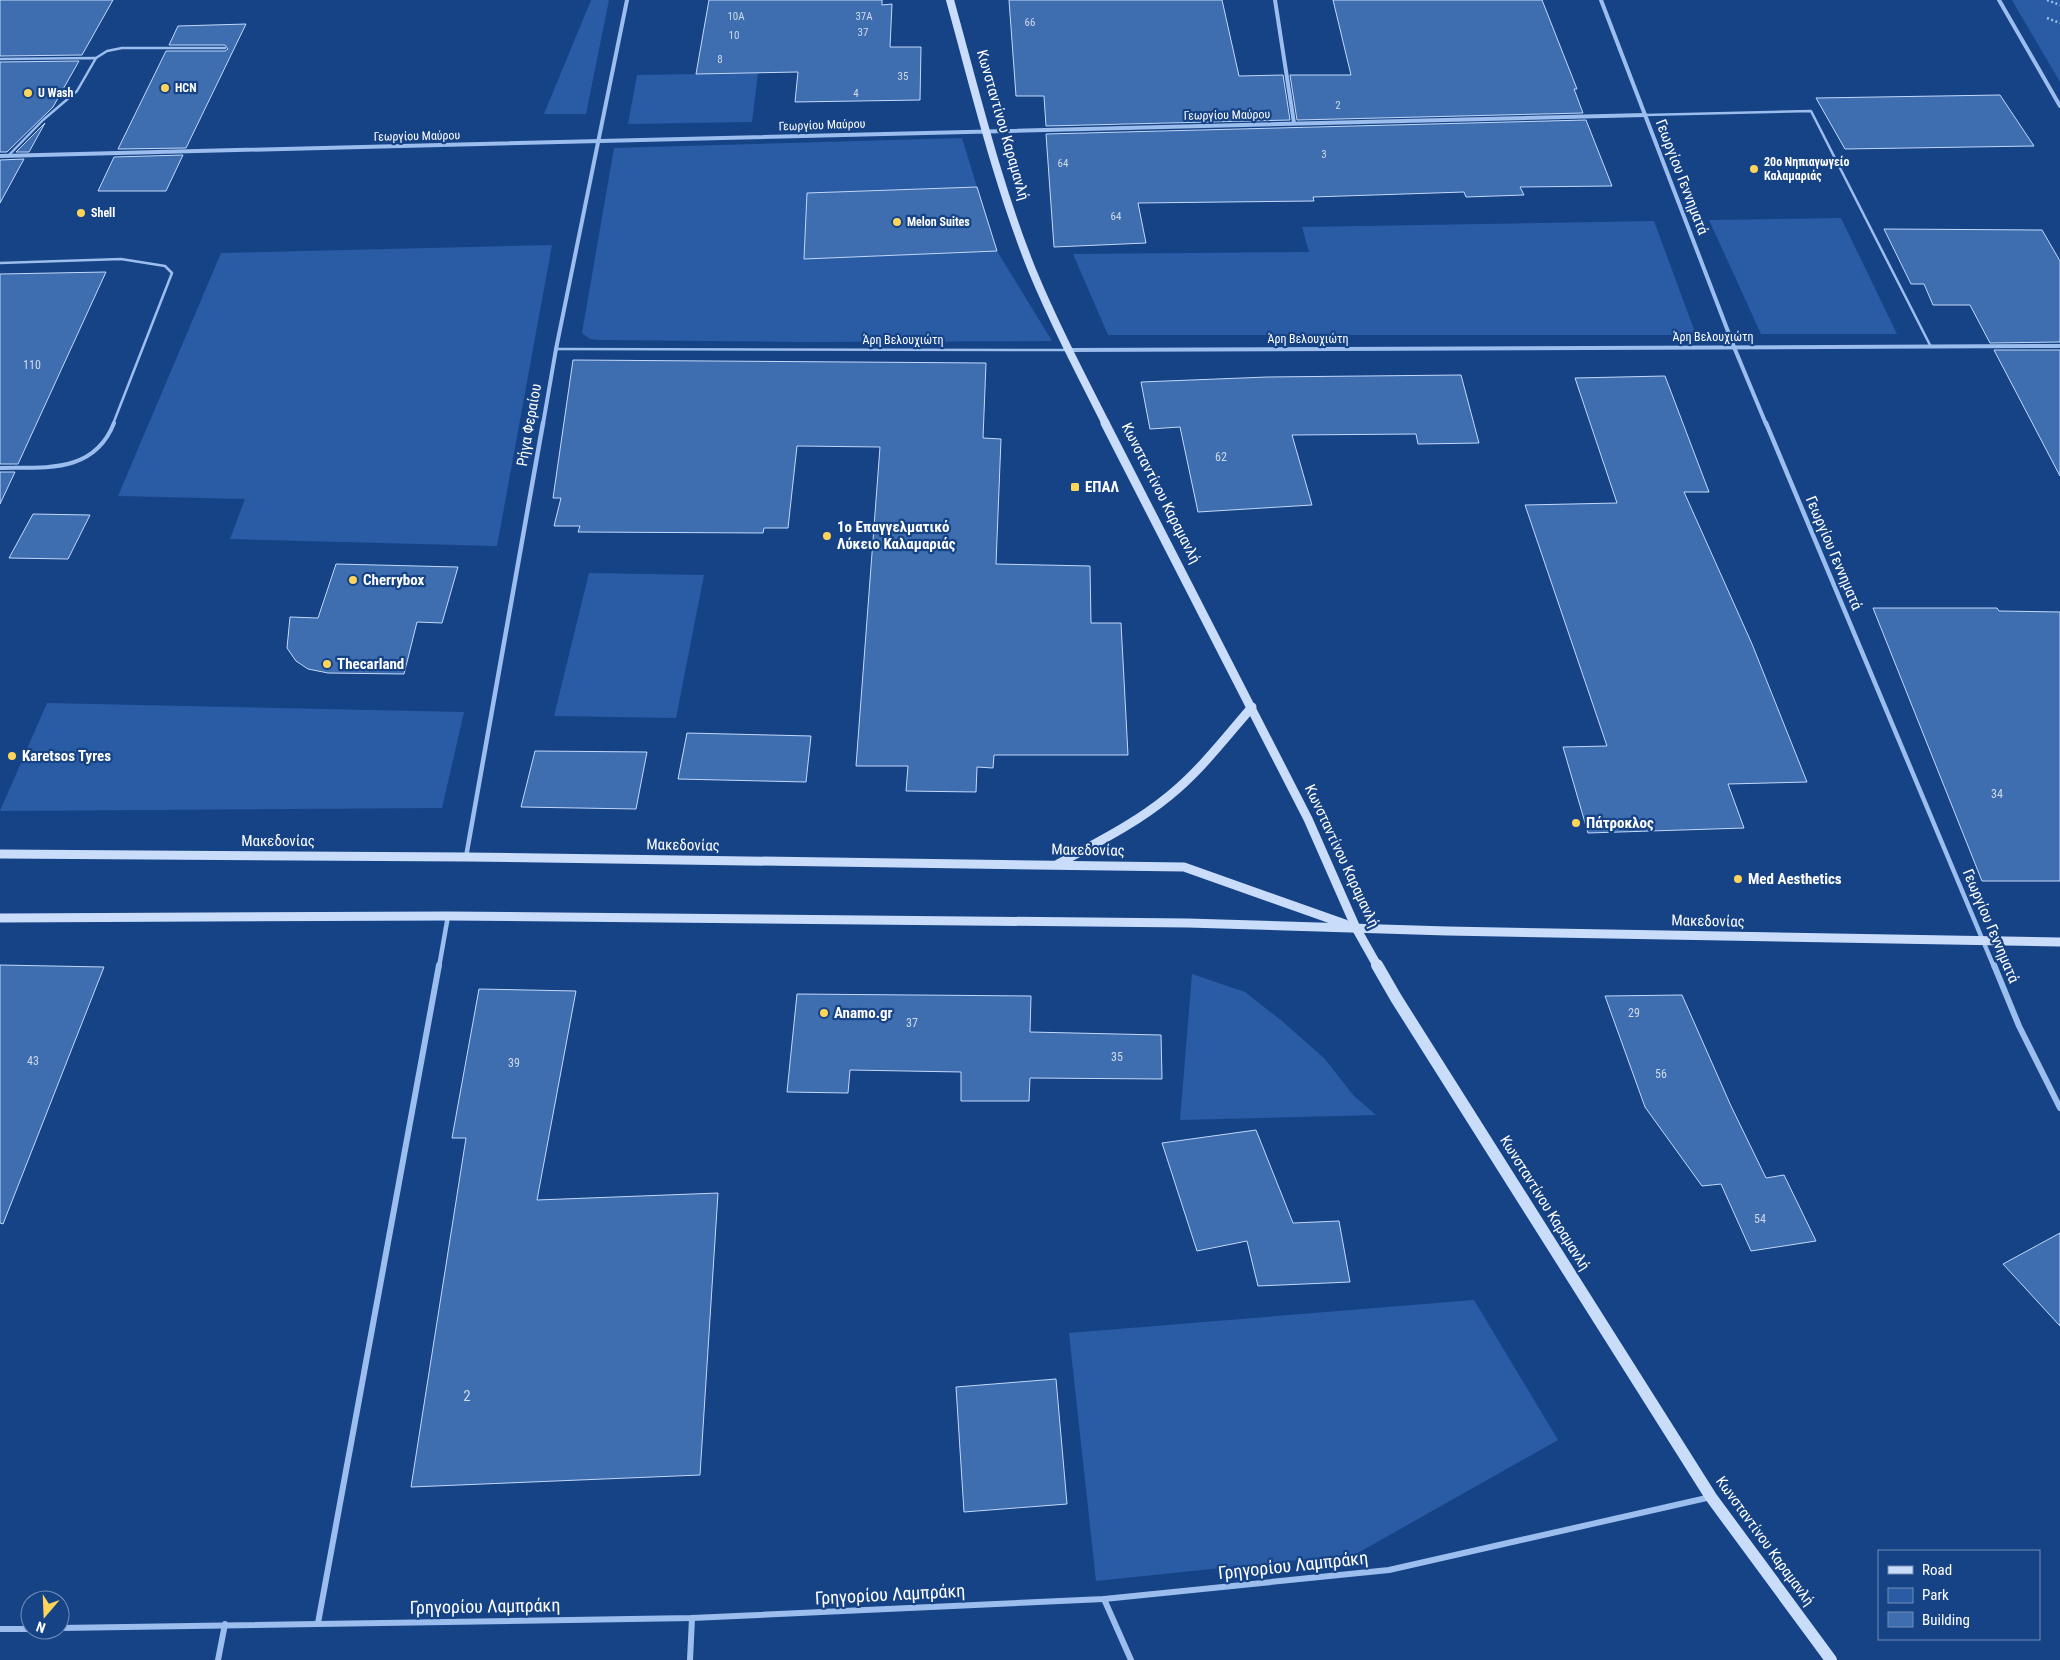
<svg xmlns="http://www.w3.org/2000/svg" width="2060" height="1660" font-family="'Roboto Condensed',sans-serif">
<rect width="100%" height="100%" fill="#164386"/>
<g fill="#295ca5">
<polygon points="591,0 609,0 586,114 544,114"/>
<polygon points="2012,0 2060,0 2060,82 2016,7"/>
<polygon points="758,73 752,122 628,124 637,75"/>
<polygon points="962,138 977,187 807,193 804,259 997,251 1052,341 804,342 601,340 590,339 582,333 614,148"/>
<polygon points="1841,218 1897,334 1761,334 1709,220"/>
<polygon points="1654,221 1696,335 1108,335 1073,254 1309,252 1302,227"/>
<polygon points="552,245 497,546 230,539 245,499 118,496 221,253"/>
<polygon points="589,573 704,575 676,718 554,716"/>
<polygon points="47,703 464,712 442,808 0,811"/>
<polygon points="1192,974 1245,992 1282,1021 1324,1058 1354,1096 1376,1115 1180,1120"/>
<polygon points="1474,1300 1558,1440 1356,1554 1096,1581 1069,1333"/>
</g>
<g fill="#3e6db0" stroke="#c2d9fa">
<polygon points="0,0 113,0 82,55 0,56"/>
<polygon points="709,0 882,0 882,5 892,4 890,47 921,47 920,100 795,102 798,72 696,74"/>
<polygon points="1009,0 1222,0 1239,76 1283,75 1290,120 1046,126 1044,96 1016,96"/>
<polygon points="1333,0 1542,0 1577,89 1574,89 1583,113 1297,120 1290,75 1351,75"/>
<polygon points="246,24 186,148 118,149 166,51 225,51 228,49 225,45 169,45 178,26"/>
<polygon points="79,61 53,107 7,152 0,152 0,62"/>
<polygon points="2000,95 2034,146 1845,149 1816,98"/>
<polygon points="1586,120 1612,186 1520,187 1524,195 1466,197 1464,192 1313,197 1314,201 1138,203 1146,243 1054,247 1046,134"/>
<polygon points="45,123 29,152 16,152"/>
<polygon points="183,155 166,191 98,191 114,157"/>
<polygon points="24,159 0,203 0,160"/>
<polygon points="977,187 997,251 804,259 807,193"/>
<polygon points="1884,229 2042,230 2060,261 2060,342 1990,343 1970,305 1933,305 1924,284 1911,284"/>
<polygon points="106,272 18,464 0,464 0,274"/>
<polygon points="1994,350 2060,350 2060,476"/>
<polygon points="573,360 986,363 983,438 1001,439 996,564 1090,566 1091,623 1121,623 1128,755 994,755 993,768 977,767 976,792 906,791 908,766 856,766 880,447 797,446 788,528 764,528 763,533 578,532 580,526 554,526 561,498 553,498"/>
<polygon points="1461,375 1479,443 1418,444 1416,434 1292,435 1312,505 1198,512 1180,427 1150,429 1141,382 1267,377"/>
<polygon points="1665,376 1709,492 1684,492 1752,644 1807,782 1728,784 1744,828 1588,833 1563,747 1607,746 1525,505 1617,503 1575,378"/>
<polygon points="0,472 15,472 0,504"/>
<polygon points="33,514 90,515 68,559 9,558"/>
<polygon points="336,564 458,567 442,623 417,622 404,674 328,673 308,669 296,661 287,648 290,617 318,618"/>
<polygon points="1873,608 1997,608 1999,611 2060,612 2060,881 1982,881"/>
<polygon points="687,733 811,736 806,782 678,779"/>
<polygon points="535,751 647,752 636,809 521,807"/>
<polygon points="0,965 104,967 3,1224 0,1223"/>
<polygon points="479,989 576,991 537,1200 718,1193 700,1475 411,1487 466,1138 452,1138"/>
<polygon points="797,994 1031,996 1030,1032 1161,1035 1162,1079 1030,1078 1029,1101 961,1101 961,1072 850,1070 848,1093 787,1092"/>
<polygon points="1682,995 1731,1106 1766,1178 1784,1175 1816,1241 1751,1251 1721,1184 1702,1186 1645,1107 1605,996"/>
<polygon points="1256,1130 1293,1223 1339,1221 1350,1282 1258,1286 1247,1241 1197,1251 1162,1143"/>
<polygon points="2060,1233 2060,1326 2003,1264"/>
<polygon points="1056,1379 1067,1504 964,1512 956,1387"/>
</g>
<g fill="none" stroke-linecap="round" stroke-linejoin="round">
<g stroke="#9cbeee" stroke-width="2.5" stroke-dasharray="2 2.5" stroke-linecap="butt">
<polyline points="2047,0 2060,5"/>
<polyline points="2047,18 2060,23"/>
</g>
<g stroke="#9cbeee" stroke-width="2.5">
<polyline points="96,58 107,51 122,48 225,48"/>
<polyline points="0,59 96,58 77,91 43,120 8,156"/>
<polyline points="1645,115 1811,111 1931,347"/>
<polyline points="0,263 121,259 165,266 172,273 113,424"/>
<polyline points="556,349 1068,350"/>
</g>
<path stroke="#9cbeee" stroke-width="4" d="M0,468C45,467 94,474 114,423"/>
<g stroke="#9cbeee" stroke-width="4">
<polyline points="1275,0 1294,123"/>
<polyline points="1601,0 1734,347 1766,424"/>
<polyline points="1999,0 2060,106"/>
<polyline points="0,156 1645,115"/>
<polyline points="1068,350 2060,346"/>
<polyline points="543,424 556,349 627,0"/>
</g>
<g stroke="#9cbeee" stroke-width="4.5">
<polyline points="1766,423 1994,967"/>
<polyline points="466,857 543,423"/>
<polyline points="439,967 448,916"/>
</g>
<g stroke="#9cbeee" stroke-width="6">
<polyline points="1994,965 2019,1026 2060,1108"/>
<polyline points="1104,1599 1131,1660"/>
<polyline points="318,1623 439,965"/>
<polyline points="60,1628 692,1618 1104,1599 1389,1570 1711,1497"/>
<polyline points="0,1629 30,1629"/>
<polyline points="218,1660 225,1624"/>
<polyline points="690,1660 692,1618"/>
</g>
<path stroke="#c9dcfa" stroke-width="8" d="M950,0C975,90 997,183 1032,270C1054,323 1080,373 1106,424"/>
<g stroke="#c9dcfa" stroke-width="9">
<polyline points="1105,423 1308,819 1356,928 1378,967"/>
<polyline points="0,854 466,857 1184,867 1345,924"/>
<path d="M1058,864C1096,843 1135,824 1169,796C1201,770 1225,738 1252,707"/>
<polyline points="0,918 448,916 1188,923 1447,931 2060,942"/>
</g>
<polyline stroke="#c9dcfa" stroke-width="12" points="1377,965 1396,998 1711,1497 1831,1660"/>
</g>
<g fill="#ffd559" stroke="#164386" stroke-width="2">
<circle cx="165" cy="88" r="5"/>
<circle cx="28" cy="93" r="5"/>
<circle cx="1754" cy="169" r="5"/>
<circle cx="81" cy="213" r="5"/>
<circle cx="897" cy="222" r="5"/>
<rect x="1070" y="482" width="10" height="10" rx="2.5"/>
<circle cx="827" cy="536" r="5"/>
<circle cx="353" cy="580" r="5"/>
<circle cx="327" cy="664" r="5"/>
<circle cx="12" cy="756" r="5"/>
<circle cx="1576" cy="823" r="5"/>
<circle cx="1738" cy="879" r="5"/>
<circle cx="824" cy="1013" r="5"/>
</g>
<g text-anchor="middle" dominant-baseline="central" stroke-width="4.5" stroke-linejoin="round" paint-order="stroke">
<g font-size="11" fill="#cfdaeb">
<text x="736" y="16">10Α</text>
<text x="864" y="16">37Α</text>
<text x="1030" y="22">66</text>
<text x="863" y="32">37</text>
<text x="734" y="35">10</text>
<text x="720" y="59">8</text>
<text x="903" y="76">35</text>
<text x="856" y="93">4</text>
<text x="1338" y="105">2</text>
<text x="1324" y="154">3</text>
<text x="1063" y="163">64</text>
<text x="1116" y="216">64</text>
</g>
<g font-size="12" font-weight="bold" fill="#fff" stroke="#164386" text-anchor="start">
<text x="175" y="88">HCN</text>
<text x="38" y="93">U Wash</text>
<text x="1764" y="162">20ο Νηπιαγωγείο<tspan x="1764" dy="14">Καλαμαριάς</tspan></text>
<text x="91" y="213">Shell</text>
<text x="907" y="222">Melon Suites</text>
</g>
<g font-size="12" fill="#fff" stroke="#164386">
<text transform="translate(1227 115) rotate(-1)">Γεωργίου Μαύρου</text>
<text transform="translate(822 125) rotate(-2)">Γεωργίου Μαύρου</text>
<text transform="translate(417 136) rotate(-1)">Γεωργίου Μαύρου</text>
<text x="1713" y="337">Άρη Βελουχιώτη</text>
<text x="1308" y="339">Άρη Βελουχιώτη</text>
<text x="903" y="340">Άρη Βελουχιώτη</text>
</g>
<g font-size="12" fill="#cfdaeb">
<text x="32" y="365">110</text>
<text x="1221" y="457">62</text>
<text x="1997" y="794">34</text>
<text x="1634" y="1013">29</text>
<text x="912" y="1023">37</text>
<text x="1117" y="1057">35</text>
<text x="33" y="1061">43</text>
<text x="514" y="1063">39</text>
<text x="1661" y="1074">56</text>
<text x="1760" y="1219">54</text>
</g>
<g font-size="15" fill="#fff" stroke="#164386">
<text transform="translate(1003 125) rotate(74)">Κωνσταντίνου Καραμανλή</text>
<text transform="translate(1682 177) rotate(69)">Γεωργίου Γεννηματά</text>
<text transform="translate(529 425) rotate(-80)">Ρήγα Φεραίου</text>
<text transform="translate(1161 493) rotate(63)">Κωνσταντίνου Καραμανλή</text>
<text transform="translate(1834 553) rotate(67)">Γεωργίου Γεννηματά</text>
<text x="278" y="841">Μακεδονίας</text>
<text transform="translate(683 845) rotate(1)">Μακεδονίας</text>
<text transform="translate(1088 850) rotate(1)">Μακεδονίας</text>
<text transform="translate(1342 856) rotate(65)">Κωνσταντίνου Καραμανλή</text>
<text transform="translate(1708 921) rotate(1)">Μακεδονίας</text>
<text transform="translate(1991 926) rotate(67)">Γεωργίου Γεννηματά</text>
<text transform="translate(1545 1203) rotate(58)">Κωνσταντίνου Καραμανλή</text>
<text transform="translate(1765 1541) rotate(54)">Κωνσταντίνου Καραμανλή</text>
</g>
<g font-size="15" font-weight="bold" fill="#fff" stroke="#164386" text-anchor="start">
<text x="1085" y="487">ΕΠΑΛ</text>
<text x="837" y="527">1ο Επαγγελματικό<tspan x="837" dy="17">Λύκειο Καλαμαριάς</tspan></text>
<text x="363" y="580">Cherrybox</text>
<text x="337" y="664">Thecarland</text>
<text x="22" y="756">Karetsos Tyres</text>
<text x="1586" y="823">Πάτροκλος</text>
<text x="1748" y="879">Med Aesthetics</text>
<text x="834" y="1013">Anamo.gr</text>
</g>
<g font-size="15" fill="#cfdaeb">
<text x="467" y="1396">2</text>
</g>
<g font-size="18" fill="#fff" stroke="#164386">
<text transform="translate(1293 1565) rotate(-6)">Γρηγορίου Λαμπράκη</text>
<text transform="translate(890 1594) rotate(-3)">Γρηγορίου Λαμπράκη</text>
<text transform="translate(485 1606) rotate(-1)">Γρηγορίου Λαμπράκη</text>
</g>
</g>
<rect x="1878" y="1550" width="162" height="90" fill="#164386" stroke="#738eb6"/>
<rect x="1888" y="1566" width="25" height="8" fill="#c9dcfa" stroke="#738eb6"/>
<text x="1922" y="1575" font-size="15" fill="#ffffff">Road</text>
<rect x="1888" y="1588" width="25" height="15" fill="#295ca5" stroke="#738eb6"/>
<text x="1922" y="1600" font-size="15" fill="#ffffff">Park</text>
<rect x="1888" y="1612" width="25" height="15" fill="#3e6db0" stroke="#738eb6"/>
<text x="1922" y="1625" font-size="15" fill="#ffffff">Building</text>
<g transform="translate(45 1615) rotate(199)"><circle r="24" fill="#164386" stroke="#738eb6"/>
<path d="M0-4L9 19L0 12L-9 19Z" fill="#ffd559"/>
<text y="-8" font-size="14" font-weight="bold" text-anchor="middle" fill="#ffffff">N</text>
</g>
</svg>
